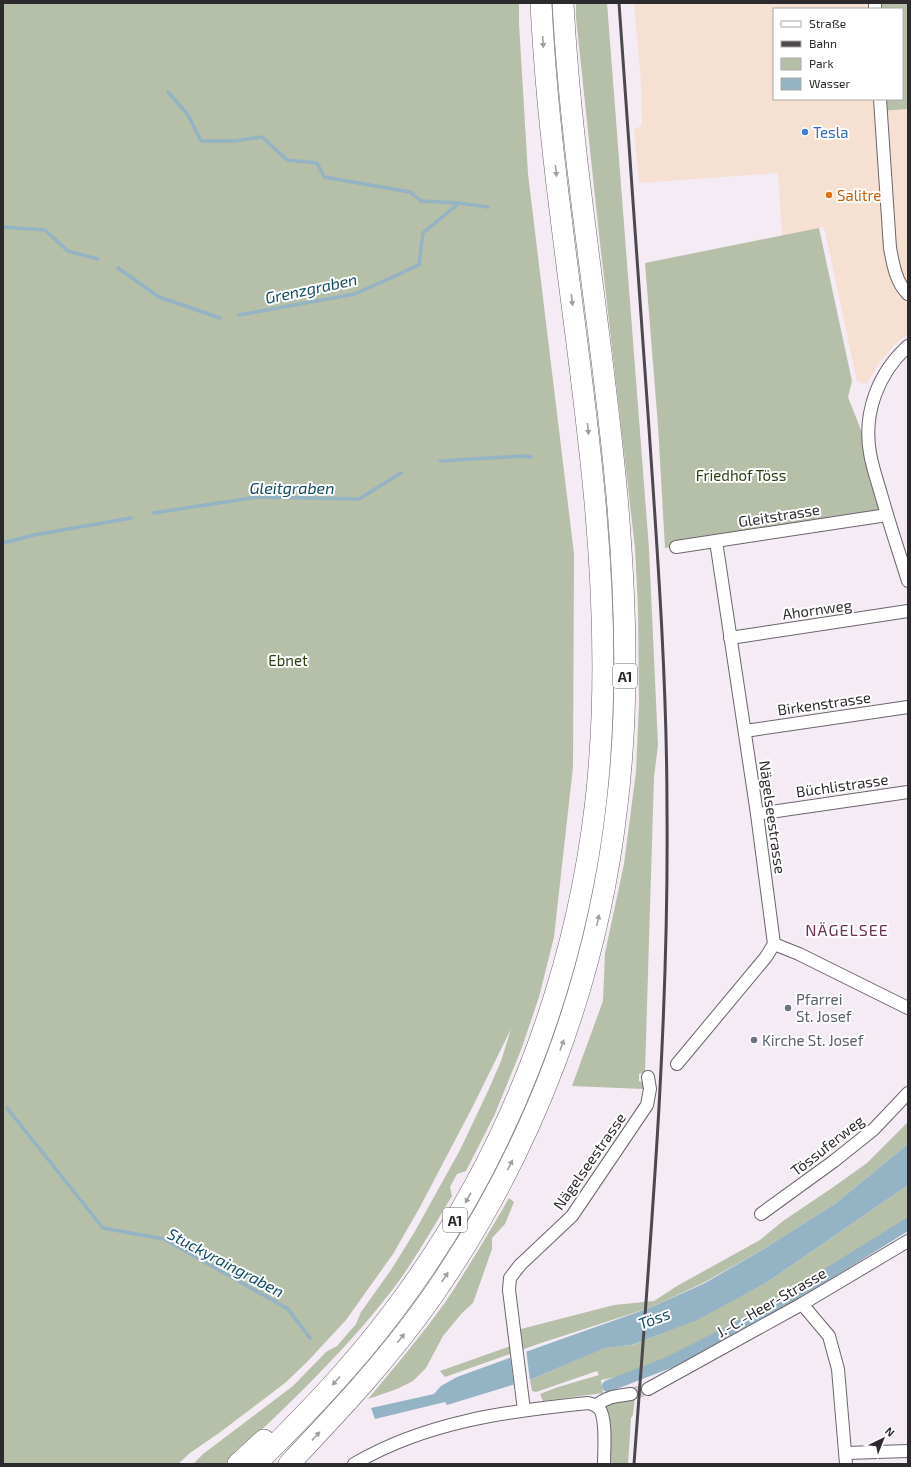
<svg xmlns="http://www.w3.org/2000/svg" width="911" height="1467" font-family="'Exo 2',sans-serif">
<rect width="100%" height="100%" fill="#f4ebf4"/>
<polygon fill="#f5e0d1" points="634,3 875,3 875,9 774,9 774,99 880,99 880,111 908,109 908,334 895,344 877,366 867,384 857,381 824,227 782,236 778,173 639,183 634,130 642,125 641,82"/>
<g fill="#b6bfa8">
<path d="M3,3H519V24L528,174L574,554L573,767L554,937L539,997L521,1050L494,1116L466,1171L457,1174L450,1187L452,1196C433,1227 415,1260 393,1289C344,1353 284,1409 225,1464H193L203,1454L293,1386L326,1352L337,1346L356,1324L361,1312L391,1270L414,1233L460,1150L488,1091L501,1061L511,1029L473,1106L420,1207L393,1254L346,1320L307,1362L285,1383L219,1433L190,1453L178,1464H3Z"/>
<polygon points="576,3 607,3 649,549 658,745 654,777 645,1072 639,1074 639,1081 646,1084 643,1089 572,1086 603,1001 605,953 624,864 636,772 639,704 638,608 635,548 599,234 576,18"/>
<polygon points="875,3 908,3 908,109 880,111 880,99 902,99 902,9 875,9"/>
<polygon points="819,228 852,381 848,397 870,453 887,515 665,548 658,426 645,263"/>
<polygon points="908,1122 908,1144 836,1203 767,1247 705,1282 652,1307 541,1343 445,1377 440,1371 516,1344 521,1329 614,1305 654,1301 677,1286 760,1240 783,1221 832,1188 867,1163"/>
<polygon points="908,1185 908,1220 855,1251 758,1315 645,1371 601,1380 603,1393 543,1401 540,1394 558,1387 599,1375 597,1371 536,1392 532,1391 530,1380 604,1348 633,1345 697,1319 766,1283"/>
<path d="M509,1198L514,1202L505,1224L492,1238V1249L473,1303L462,1313L443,1336L426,1368L413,1381L397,1389L368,1399C394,1368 420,1337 444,1304C467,1270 488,1234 509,1198Z"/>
<polygon points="635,1397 633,1415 631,1418 628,1464 608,1464 606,1405 608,1403"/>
</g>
<polygon fill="#94b3c4" points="908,1144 908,1185 766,1283 697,1320 632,1345 605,1348 532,1379 447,1405 445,1402 375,1419 371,1408 434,1394 441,1386 457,1377 542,1346 652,1307 705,1283 767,1247 836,1203"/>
<polygon fill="#f4ebf4" points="526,1349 530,1381 514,1387 510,1355"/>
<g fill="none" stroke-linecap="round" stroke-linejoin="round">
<g stroke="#94b3c4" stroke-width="3.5">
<polyline points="168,92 188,115 201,141 234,141 262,137 287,160 317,163 324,177 410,192 421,201 459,203"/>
<polyline points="3,227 45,230 68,251 98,259"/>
<polyline points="118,268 159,297 220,318"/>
<polyline points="239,315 355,294 419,265 423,233 459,203 488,207"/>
<polyline points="440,461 523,456 531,457"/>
<polyline points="153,513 258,497 359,499 401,473"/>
<polyline points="3,543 34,535 131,518"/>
<polyline points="7,1108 103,1228 164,1239 288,1309 310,1338"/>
</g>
<polyline stroke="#94b3c4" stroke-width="12" points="608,1386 670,1362 760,1316 908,1224"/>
<polyline stroke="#ccc4cc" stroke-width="12" stroke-dasharray="12 6" stroke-linecap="butt" points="631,1394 648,1389"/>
<defs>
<g id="street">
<polyline points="875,3 875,9"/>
<path d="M880,99L890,248C893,264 896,283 908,294"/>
<path d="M908,346C878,373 863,413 870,453C872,466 877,480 881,494C889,523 899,552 908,581"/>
<polyline points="676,547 887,515"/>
<polyline points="730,638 908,611"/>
<polyline points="745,731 908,707"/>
<polyline points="757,814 908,792"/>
<polyline points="774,944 799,954 908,1008"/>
<polyline points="677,1064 766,957 774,944 757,814 716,541"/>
<polyline points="761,1214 834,1161 874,1129 908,1093"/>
<polyline points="802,1304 829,1336 838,1369 846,1464"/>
<polyline points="648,1389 802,1304 908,1241"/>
<path d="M596,1406C607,1396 617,1396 631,1394"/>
<polyline points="524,1410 509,1290 510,1278 520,1265 572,1216 647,1105 650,1089 648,1077"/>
<polyline points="846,1453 908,1451"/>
<path d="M354,1464C425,1422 507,1411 588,1403C592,1404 596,1405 599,1408C607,1418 604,1451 604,1464"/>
</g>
<g id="highway">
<polyline points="238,1464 264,1440"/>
<path d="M256,1464C304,1416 352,1367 393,1312C505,1164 575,985 596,800C607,701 604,601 595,502C580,336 549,170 541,3"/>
<path d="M289,1464C339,1411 389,1358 431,1298C533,1152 597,982 617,805C629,707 626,607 618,508C604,340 572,172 563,3"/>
</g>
</defs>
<use href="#street" stroke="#6c646c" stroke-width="14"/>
<use href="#highway" stroke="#6c646c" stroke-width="22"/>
<use href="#street" stroke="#fff" stroke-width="12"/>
<use href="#highway" stroke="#fff" stroke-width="21"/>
<path stroke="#4c484c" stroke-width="3" d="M619,3C628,140 638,277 648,414C657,546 667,678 667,810C669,1029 650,1246 634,1464"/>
</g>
<defs><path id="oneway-solid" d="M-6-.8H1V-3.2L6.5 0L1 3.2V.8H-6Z"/></defs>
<g fill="#a09fa0">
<use href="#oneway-solid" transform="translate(543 42) rotate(86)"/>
<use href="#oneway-solid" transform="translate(556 171) rotate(84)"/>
<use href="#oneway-solid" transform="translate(572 300) rotate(83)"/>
<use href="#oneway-solid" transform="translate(588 429) rotate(84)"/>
<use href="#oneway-solid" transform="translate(598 920) rotate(-78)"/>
<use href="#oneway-solid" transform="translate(562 1045) rotate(-70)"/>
<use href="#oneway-solid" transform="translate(510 1165) rotate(-63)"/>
<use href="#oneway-solid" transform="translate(468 1198) rotate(119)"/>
<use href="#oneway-solid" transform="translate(445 1277) rotate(-57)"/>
<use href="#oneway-solid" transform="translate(401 1338) rotate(-52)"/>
<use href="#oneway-solid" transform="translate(336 1381) rotate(132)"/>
<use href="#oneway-solid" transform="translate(316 1436) rotate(-47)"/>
</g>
<circle fill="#3f7fe0" stroke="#fff" stroke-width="1.5" cx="805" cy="132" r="4"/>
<circle fill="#e8710a" stroke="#fff" stroke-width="1.5" cx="829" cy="195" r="4"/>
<g fill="#6b7280" stroke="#fff" stroke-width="1.5">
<circle cx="788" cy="1008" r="4"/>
<circle cx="754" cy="1040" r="4"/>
</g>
<g text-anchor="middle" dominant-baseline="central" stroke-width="4" stroke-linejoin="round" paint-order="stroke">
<g fill="#fff" stroke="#6c6a6c" stroke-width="1">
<rect x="613" y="664" width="24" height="24" rx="3"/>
<rect x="443" y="1208" width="24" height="24" rx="3"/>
</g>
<g font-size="14" font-weight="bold" fill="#2d2a2d">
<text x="625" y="676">A1</text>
<text x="455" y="1220">A1</text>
</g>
<g font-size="15" fill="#366cbe" stroke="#fff" text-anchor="start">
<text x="813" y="132">Tesla</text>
</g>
<g font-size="15" fill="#c56008" stroke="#fff" text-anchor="start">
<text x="837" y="195">Salitre</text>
</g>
<g font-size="15" fill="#2f3e0f" stroke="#fff">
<text x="741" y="475">Friedhof Töss</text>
<text x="288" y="660">Ebnet</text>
</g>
<g font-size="15" fill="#2d2a2d" stroke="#fff">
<text transform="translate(779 515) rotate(-9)">Gleitstrasse</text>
<text transform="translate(817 609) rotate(-8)">Ahornweg</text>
<text transform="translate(824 703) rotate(-8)">Birkenstrasse</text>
<text transform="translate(842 785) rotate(-8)">Büchlistrasse</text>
<text transform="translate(773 817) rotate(82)">Nägelseestrasse</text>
<text transform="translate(827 1145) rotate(-38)">Tössuferweg</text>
<text transform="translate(589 1161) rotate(-55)">Nägelseestrasse</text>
<text transform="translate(771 1302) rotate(-30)">J.-C.-Heer-Strasse</text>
</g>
<g font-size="15" fill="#5b616d" stroke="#fff" text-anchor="start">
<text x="796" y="999">Pfarrei<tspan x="796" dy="17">St. Josef</tspan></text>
<text x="762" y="1040">Kirche St. Josef</text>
</g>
<g font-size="16" font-style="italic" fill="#124d66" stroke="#fff">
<text transform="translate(311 288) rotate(-12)">Grenzgraben</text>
<text x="292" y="487">Gleitgraben</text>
<text transform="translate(226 1262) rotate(28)">Stuckyraingraben</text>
<text transform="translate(654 1318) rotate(-21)">Töss</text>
</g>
<g font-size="16" letter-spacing="1" fill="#6e2f53" stroke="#fff">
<text x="847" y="929">NÄGELSEE</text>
</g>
</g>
<rect width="911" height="1467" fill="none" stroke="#2d2a2d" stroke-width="8"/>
<rect x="773" y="8" width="130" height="92" fill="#ffffff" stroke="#abaaab"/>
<rect x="781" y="21" width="20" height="6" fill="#ffffff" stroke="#abaaab"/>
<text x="809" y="28" font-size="12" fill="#2d2a2d">Straße</text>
<rect x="781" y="41" width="20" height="6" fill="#4c484c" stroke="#abaaab"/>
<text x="809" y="48" font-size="12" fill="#2d2a2d">Bahn</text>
<rect x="781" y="58" width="20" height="12" fill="#b6bfa8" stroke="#abaaab"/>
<text x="809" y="68" font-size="12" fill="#2d2a2d">Park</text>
<rect x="781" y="78" width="20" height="12" fill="#94b3c4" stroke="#abaaab"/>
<text x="809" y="88" font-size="12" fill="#2d2a2d">Wasser</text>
<g transform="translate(883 1439) rotate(43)" stroke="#ffffff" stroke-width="3" paint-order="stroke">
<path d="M0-3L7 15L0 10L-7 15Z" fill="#2d2a2d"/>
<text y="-6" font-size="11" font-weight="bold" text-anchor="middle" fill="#2d2a2d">N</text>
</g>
</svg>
